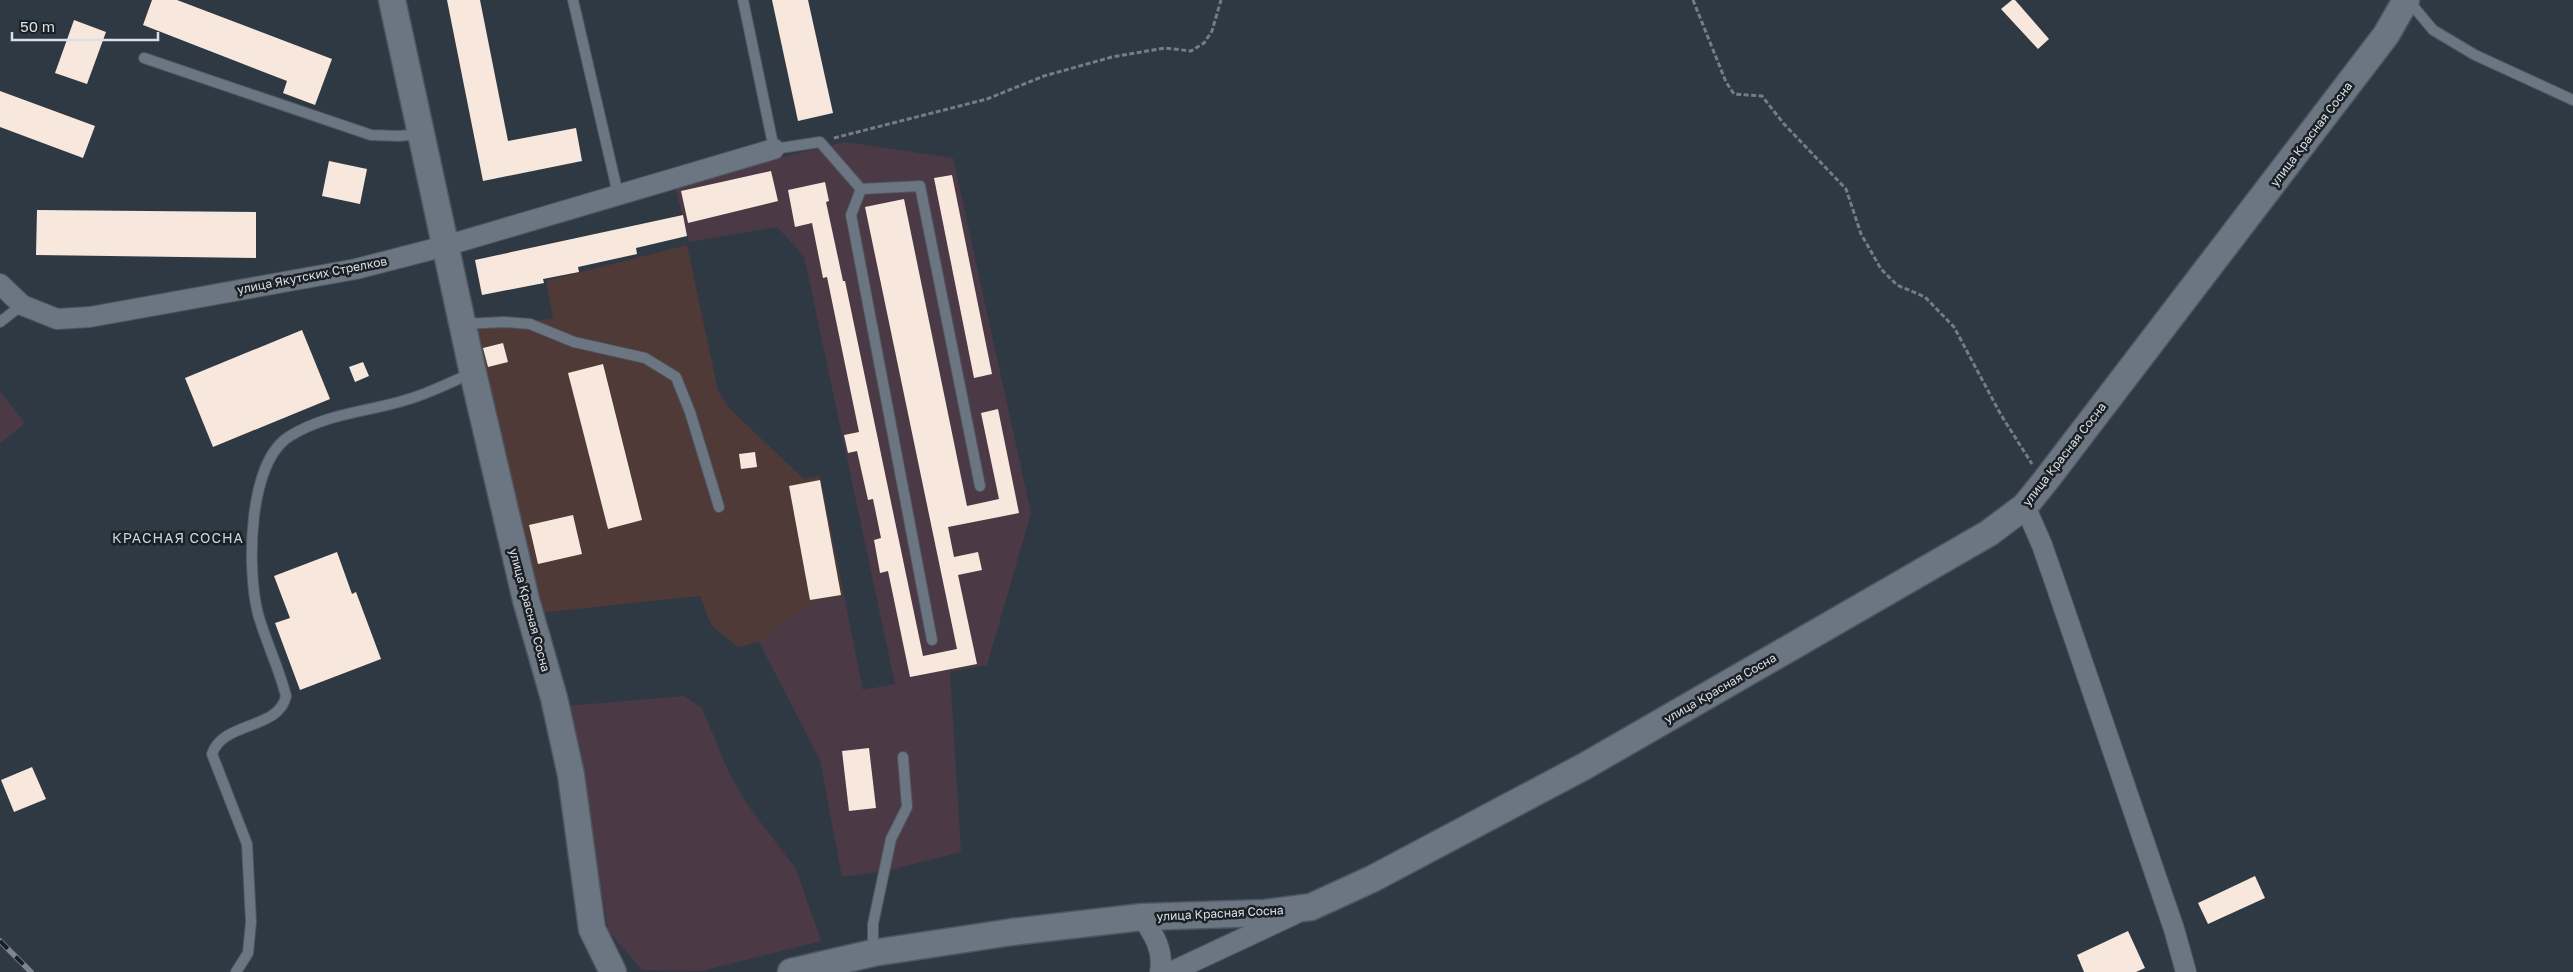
<svg xmlns="http://www.w3.org/2000/svg" width="2573" height="972" font-family="'Golos Text',sans-serif">
<rect width="100%" height="100%" fill="#2f3944"/>
<g fill="#4b3a45">
<polygon points="845,142 953,158 1031,513 987,665 950,672 961,852 885,871 842,877 820,760 759,642 809,604 844,596 863,690 895,684 804,256 777,227 689,242 674,183"/>
<polygon points="0,391 25,423 0,443"/>
<polygon points="684,696 702,708 729,773 747,804 796,869 821,941 701,971 642,970 609,932 568,706"/>
</g>
<polygon fill="#4f3a37" points="687,245 718,391 730,409 804,479 820,476 844,596 809,604 759,642 738,647 711,625 700,596 538,613 473,334 482,316 528,321 553,319 546,281"/>
<g fill="#f7e7dc">
<polygon points="152,0 177,0 332,59 315,105 283,93 287,81 143,25"/>
<polygon points="447,0 480,0 508,141 576,128 582,161 483,181"/>
<polygon points="772,0 808,0 833,113 798,121"/>
<polygon points="2012,0 2015,0 2049,39 2038,49 2001,9"/>
<polygon points="74,20 106,32 87,84 55,73"/>
<polygon points="0,91 95,126 83,158 0,127"/>
<polygon points="329,161 367,169 360,204 322,196"/>
<polygon points="771,171 778,201 688,223 681,191"/>
<polygon points="952,175 992,374 974,378 934,178"/>
<polygon points="825,182 829,201 826,202 843,281 845,281 923,656 957,649 865,207 904,199 967,506 999,499 981,413 998,409 1019,513 948,527 954,557 978,552 982,570 958,575 977,664 910,677 888,571 880,573 874,540 881,538 873,499 868,500 857,451 848,453 844,435 859,432 827,277 823,278 812,223 795,227 788,190"/>
<polygon points="37,210 256,212 256,258 36,255"/>
<polygon points="683,215 687,236 636,248 637,254 578,267 579,272 543,279 544,283 482,295 475,260"/>
<polygon points="302,330 330,399 213,447 185,378"/>
<polygon points="503,343 508,362 488,367 483,348"/>
<polygon points="363,362 369,376 355,382 349,367"/>
<polygon points="603,364 642,520 608,529 568,373"/>
<polygon points="755,452 757,467 741,469 739,454"/>
<polygon points="820,480 841,595 810,600 789,486"/>
<polygon points="573,515 582,554 538,564 529,525"/>
<polygon points="337,552 352,594 356,592 381,659 300,690 275,623 290,618 274,576"/>
<polygon points="869,748 876,808 849,811 842,751"/>
<polygon points="32,767 46,799 14,812 1,780"/>
<polygon points="2255,876 2265,898 2208,924 2198,903"/>
<polygon points="2128,931 2145,968 2136,972 2084,972 2077,955"/>
</g>
<g fill="none" stroke-linecap="round" stroke-linejoin="round">
<defs>
<g id="service">
<polyline points="573,0 618,194"/>
<polyline points="743,0 774,149 820,142 861,189"/>
<polyline points="2408,0 2433,30 2475,55 2573,100"/>
<polyline points="144,58 371,135 399,136 419,134"/>
<polyline points="861,189 851,215 932,640"/>
<polyline points="861,189 920,186 980,486"/>
<polyline points="0,322 22,305"/>
<polyline points="463,324 504,322 530,324 574,342 645,358 676,377 690,412 719,507"/>
<polyline points="873,953 873,924 891,839 907,807 903,757"/>
<path d="M236,972L248,953L251,922L247,844L212,754C223,721 279,730 286,696C279,668 266,642 258,614C247,571 247,462 290,436C327,413 369,412 409,399C430,393 451,382 472,373"/>
</g>
<g id="minor">
<polyline points="0,284 22,305 57,319 90,317 356,269 445,246 774,149"/>
<polyline points="2025,506 2042,545 2057,588 2174,929 2186,972"/>
<path d="M1142,917C1154,935 1164,950 1160,972"/>
<polyline points="1171,972 1295,914"/>
</g>
<g id="tertiary">
<polyline points="392,0 473,373 526,600 554,698 571,775 592,929 613,972"/>
<polyline points="791,972 873,953 1012,932 1142,917 1265,913 1311,907 1372,879 1585,766 1989,533 2025,506 2046,480 2386,35 2406,0"/>
</g>
</defs>
<use href="#service" stroke="#4e565f" stroke-width="12"/>
<use href="#minor" stroke="#4e565f" stroke-width="22"/>
<use href="#tertiary" stroke="#4e565f" stroke-width="29"/>
<g stroke="#747c86" stroke-width="3" stroke-dasharray="5 2.5" stroke-linecap="butt">
<polyline points="1693,0 1726,82 1734,94 1762,96 1784,124 1846,189 1861,234 1881,269 1897,285 1925,297 1954,327 2001,415 2032,464"/>
<polyline points="834,138 987,99 1044,76 1112,57 1165,48 1191,51 1204,43 1212,31 1221,0"/>
</g>
<use href="#service" stroke="#6b7682" stroke-width="10"/>
<use href="#minor" stroke="#6b7682" stroke-width="20"/>
<use href="#tertiary" stroke="#6b7682" stroke-width="26"/>
<defs>
<polyline id="rail" points="0,941 31,972"/>
</defs>
<use href="#rail" stroke="#7d858e" stroke-width="5.5"/>
<use href="#rail" stroke="#1b2025" stroke-width="4" stroke-dasharray="11" stroke-linecap="butt"/>
</g>
<g text-anchor="middle" dominant-baseline="central" stroke-width="5" stroke-linejoin="round" paint-order="stroke">
<g font-size="12" fill="#dae0e7" stroke="#1b2025">
<text transform="translate(2311 134) rotate(-53)">улица Красная Сосна</text>
<text transform="translate(312 275) rotate(-11)">улица Якутских Стрелков</text>
<text transform="translate(2064 454) rotate(-52)">улица Красная Сосна</text>
<text transform="translate(530 610) rotate(75)">улица Красная Сосна</text>
<text transform="translate(1720 688) rotate(-30)">улица Красная Сосна</text>
<text transform="translate(1220 913) rotate(-3)">улица Красная Сосна</text>
</g>
<g font-size="14" letter-spacing="1" fill="#c9d5e3" stroke="#1b2025">
<text x="178" y="537">КРАСНАЯ СОСНА</text>
</g>
</g>
<path d="M12 32v8h146v-8" fill="none" stroke="#dae0e7" stroke-width="2.5"/>
<text x="20" y="32" font-size="15" fill="#dae0e7" stroke="#1b2025" stroke-width="4" paint-order="stroke">50 m</text>
</svg>
